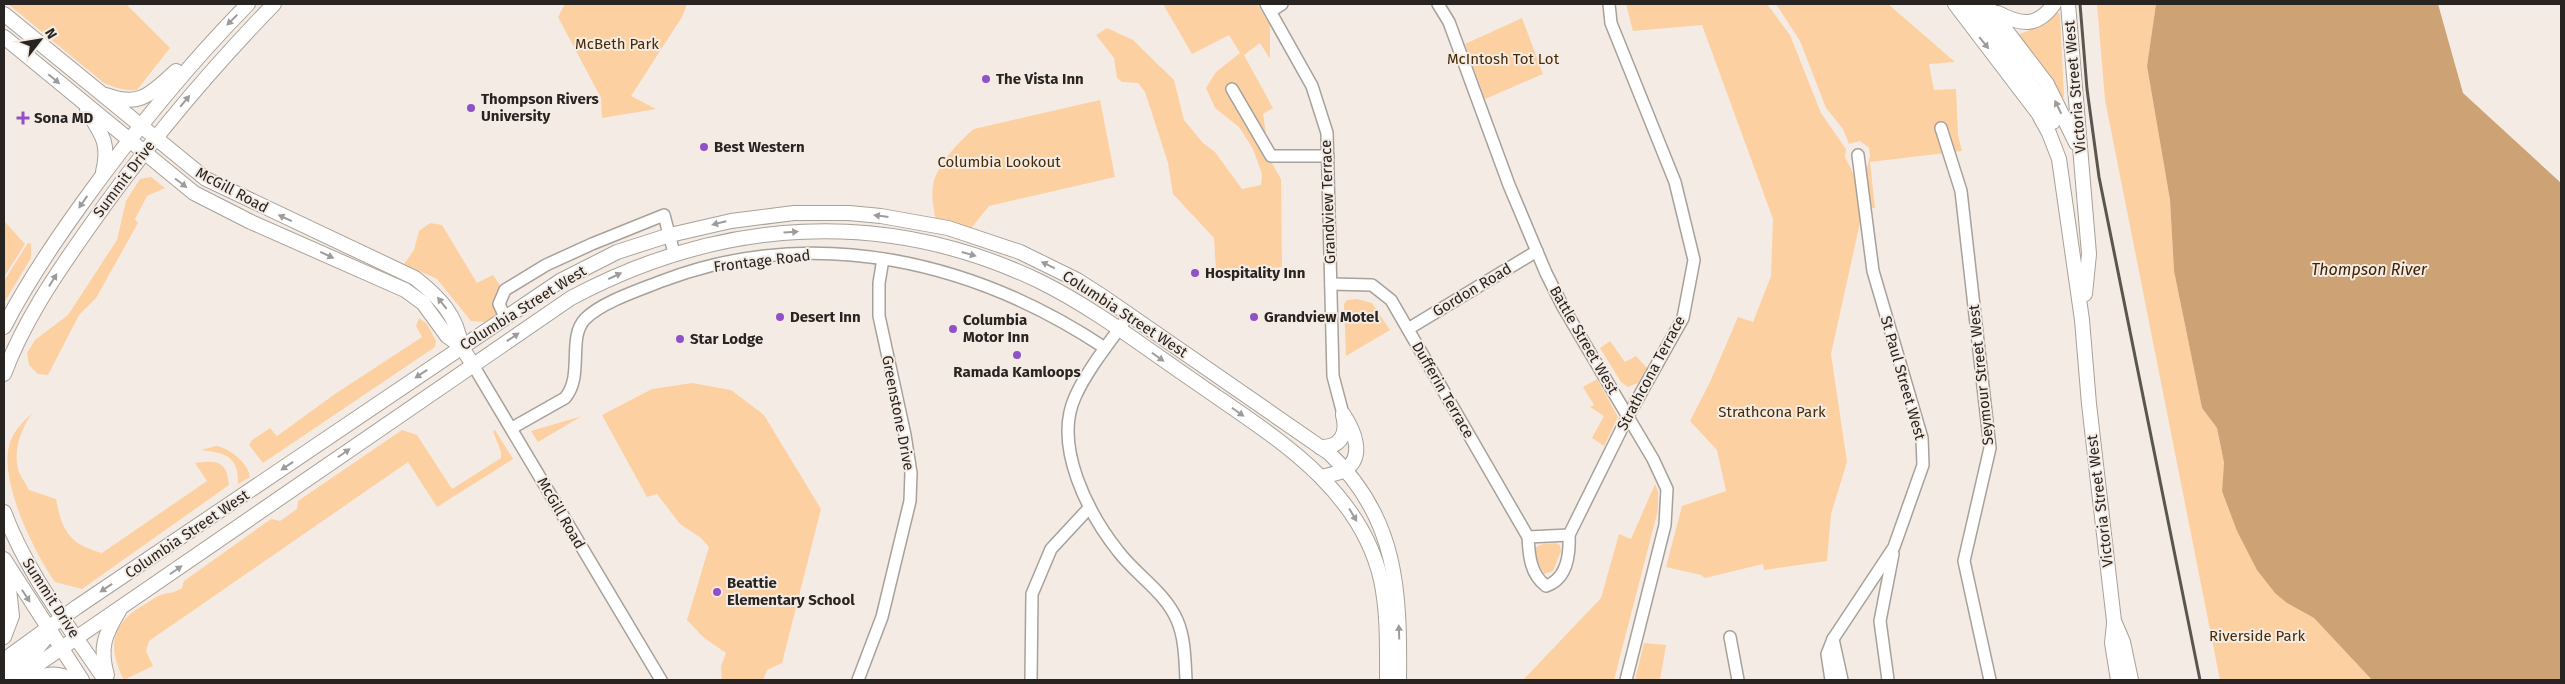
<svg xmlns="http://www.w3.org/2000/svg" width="2565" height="684" font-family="'Fira Sans',sans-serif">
<rect width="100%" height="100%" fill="#f4ece4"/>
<g fill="#fdd0a1">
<path d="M8,4H126L170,48L137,90C125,91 116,88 104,83Z"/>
<polygon points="565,4 687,4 682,17 631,96 656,109 602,118 601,98 558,17"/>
<polygon points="1163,4 1257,4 1270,25 1270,59 1260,43 1244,55 1273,108 1263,114 1270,160 1281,179 1282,267 1216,272 1214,238 1173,194 1168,163 1145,92 1138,83 1122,82 1117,78 1114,58 1096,35 1107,28 1133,40 1174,80 1184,120 1203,143 1215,152 1242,189 1261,185 1262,174 1253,149 1239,127 1215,108 1206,88 1216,72 1240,53 1229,35 1192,54"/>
<polygon points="1626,4 1767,4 1790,35 1821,113 1846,149 1845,157 1858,183 1863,209 1831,354 1847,462 1831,514 1827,561 1764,570 1763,564 1705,578 1701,575 1666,567 1682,506 1726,491 1717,450 1690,421 1710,382 1738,317 1753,322 1771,276 1773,219 1702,25 1633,31"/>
<polygon points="1776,4 1888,4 1955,62 1929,64 1934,90 1956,89 1958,135 1962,151 1870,162 1875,208 1870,208 1866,172 1870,156 1869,148 1860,141 1849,144 1843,129 1826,108 1800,41"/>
<polygon points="2097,4 2156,4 2147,66 2170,200 2174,271 2202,408 2217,428 2224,464 2222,491 2287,603 2314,618 2372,680 2220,680 2105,100"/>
<polygon points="2057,12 2060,14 2064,97 2061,97 2017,35 2046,24"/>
<polygon points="1522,18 1543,74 1485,99 1465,44"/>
<path d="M1100,100L1115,177L989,206L969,231L936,222C934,210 931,197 933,186C935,167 960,140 974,129Z"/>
<polygon points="151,177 165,188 147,196 135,219 138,223 96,298 79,315 48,375 38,374 29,365 27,353 35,340 68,315 117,240 126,201 140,179"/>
<polygon points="4,221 25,244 4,277"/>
<polygon points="430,223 442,225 477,283 493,275 501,287 497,315 484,322 471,321 437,279 404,264 414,250 419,231"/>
<polygon points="28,243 31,244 31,258 4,303 4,281"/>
<polygon points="1357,299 1372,303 1390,330 1346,356 1344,304 1347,300"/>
<polygon points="419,318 427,324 436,341 435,347 263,463 249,445 252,440 270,428 277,436 335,394 422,337 416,326"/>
<polygon points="1610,341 1625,362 1636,356 1647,368 1638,383 1628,387 1621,382 1600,348"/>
<polygon points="1597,379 1618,417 1604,446 1592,438 1604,416 1590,407 1594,405 1583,387"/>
<polygon points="692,383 731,390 764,415 821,509 782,663 767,670 763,680 722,680 721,666 726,653 703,637 687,620 709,547 701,538 680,524 657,494 647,497 602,415 652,389"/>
<path d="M33,412C22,427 13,449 18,469C20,476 26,483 29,490L56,499C62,531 69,544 102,553L207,481L195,463C216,460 227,460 229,485L82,589L55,582C34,552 0,483 9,446C12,432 23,422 33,412Z"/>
<polygon points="582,416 538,442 531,431"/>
<path d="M402,430L417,435L452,489L501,458V452L493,431L495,430L513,459L437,507L408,462L149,641L146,651L153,666L124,680C106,645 112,622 147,603C152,600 158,595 164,594C172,592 174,593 182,588L184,581L271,519L280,521L297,509L298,501Z"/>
<path d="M216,446C230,448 249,464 250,477L238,484C239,455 224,453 201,450Z"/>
<polygon points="1655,484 1658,491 1658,510 1614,680 1523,680 1601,598 1619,534 1631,539"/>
<path d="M1556,543L1560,545L1561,551L1553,571L1544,574L1532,554C1537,542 1545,544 1556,543Z"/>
<polygon points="1644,643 1666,645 1660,680 1635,680"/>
</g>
<polygon fill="#cda274" points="2156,4 2438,4 2463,93 2561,183 2561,680 2372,680 2314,618 2287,603 2275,593 2257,570 2237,531 2222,491 2224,463 2217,428 2202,408 2174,271 2170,200 2147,66"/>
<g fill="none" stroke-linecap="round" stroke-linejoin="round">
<defs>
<g id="minor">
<polyline points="1266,4 1312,86 1327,133 1333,376 1343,414"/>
<polyline points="1438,4 1449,22 1509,185 1546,273 1563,307 1653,459 1667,489 1665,525 1626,680"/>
<polyline points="1271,11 1282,4"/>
<polyline points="1232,89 1271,156 1328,156"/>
<polyline points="1941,128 1961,191 1990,448 1964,561 1990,680"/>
<path d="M1331,284L1372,285L1391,300L1528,537C1529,555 1530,574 1546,586C1567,579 1570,556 1569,535"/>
<path d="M1129,315C1111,341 1088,368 1075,397C1053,446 1088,513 1118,551C1136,575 1165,592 1177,620C1185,638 1185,661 1186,680"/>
<polyline points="505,317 499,304 505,290 546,265 592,244 664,215 674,253"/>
<polyline points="1408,329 1537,251"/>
<polyline points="473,365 661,680"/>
<path d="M512,428L565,398C584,376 567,338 585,319C602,302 639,290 662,281C814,223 974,261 1105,348"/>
<polyline points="1528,537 1569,535 1628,416 1683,318 1694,260 1675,182 1611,23 1609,4"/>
<polyline points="1730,637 1738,680"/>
<polyline points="1833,639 1842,680"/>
<polyline points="858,680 882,617 910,501 911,473 905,435 879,316 879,283 883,259"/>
<polyline points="1031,680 1032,594 1051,549 1089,508"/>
<polyline points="1831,680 1827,654 1833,639 1894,547 1923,465 1922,438 1873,271 1858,155"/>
<polyline points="1888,680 1880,621 1893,554"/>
</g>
<g id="major">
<polyline points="1955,4 2038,113 2049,133 2059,159 2082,320 2089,404 2114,621 2123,642 2131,680"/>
<polyline points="1971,4 2043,102 2053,122"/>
<polyline points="1986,4 2047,84 2076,143"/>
<polyline points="2068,4 2089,254 2085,294"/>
<path d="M1998,13C2021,25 2037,28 2054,4"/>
<path d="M4,14L206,179L415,278C439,297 457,315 461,346"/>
<polyline points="4,37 194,193 251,222 405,290 423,303 447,336 461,346 473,365"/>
<path d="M106,95C141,108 151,93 176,71"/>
<path d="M87,111C102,134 110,144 103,172"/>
<path d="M4,327C26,284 53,244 81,205C132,134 187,66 248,4"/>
<path d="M4,374C23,323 54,277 85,233C142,151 205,75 274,4"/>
<path d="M1320,447C1341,448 1348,433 1343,415"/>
<path d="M1322,477C1329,475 1339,473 1345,470C1366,456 1353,429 1343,414"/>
<path d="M4,512C27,574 69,626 105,680"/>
<polyline points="4,559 82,680"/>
<polyline points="2114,624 2112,643 2118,680"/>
<polyline points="4,637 12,616 7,571"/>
<path d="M4,660L77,607L560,281L617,252L670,235L731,221L794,213H849L881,216L948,228L1020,252L1077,280L1105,298L1329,453C1398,518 1400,592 1399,680"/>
<polyline points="4,673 37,649 51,631"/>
<path d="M107,675C99,648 105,634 119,611"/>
<path d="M15,680L571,298C721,218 884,207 1039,281C1094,308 1144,347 1194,381C1269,434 1359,484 1381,580C1388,613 1387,647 1387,680"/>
<path d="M32,680C46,673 59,672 72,680"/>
</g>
</defs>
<use href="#minor" stroke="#a8a199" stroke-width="14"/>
<use href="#major" stroke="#a8a199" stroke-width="16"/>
<use href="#minor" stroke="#fff" stroke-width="11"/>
<use href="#major" stroke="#fff" stroke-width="14"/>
<polyline stroke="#595551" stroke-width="3" points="2080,4 2087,89 2099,177 2200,680"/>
</g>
<defs><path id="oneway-solid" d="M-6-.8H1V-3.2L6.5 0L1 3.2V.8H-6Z" transform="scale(1.25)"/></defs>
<g fill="#9e9c9b">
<use href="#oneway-solid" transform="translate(232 20) rotate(135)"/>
<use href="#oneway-solid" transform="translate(1984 43) rotate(51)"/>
<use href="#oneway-solid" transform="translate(54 79) rotate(40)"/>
<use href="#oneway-solid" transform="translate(185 101) rotate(-50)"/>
<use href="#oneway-solid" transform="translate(2058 107) rotate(-116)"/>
<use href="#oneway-solid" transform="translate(181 183) rotate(37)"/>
<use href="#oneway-solid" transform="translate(83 202) rotate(125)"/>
<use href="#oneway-solid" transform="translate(881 216) rotate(-173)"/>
<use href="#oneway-solid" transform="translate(285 218) rotate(-155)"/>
<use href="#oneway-solid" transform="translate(719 223) rotate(166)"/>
<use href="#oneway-solid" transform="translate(791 232) rotate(-4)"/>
<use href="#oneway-solid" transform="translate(969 254) rotate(16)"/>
<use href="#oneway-solid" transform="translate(327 255) rotate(25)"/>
<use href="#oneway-solid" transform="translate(1048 265) rotate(-154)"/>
<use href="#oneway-solid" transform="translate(615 276) rotate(-25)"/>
<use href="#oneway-solid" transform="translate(53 280) rotate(-58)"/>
<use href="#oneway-solid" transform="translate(442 303) rotate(-128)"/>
<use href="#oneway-solid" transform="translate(513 337) rotate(-34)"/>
<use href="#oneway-solid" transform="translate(1158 357) rotate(35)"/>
<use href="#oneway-solid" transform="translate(421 374) rotate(146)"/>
<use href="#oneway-solid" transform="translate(1238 412) rotate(35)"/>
<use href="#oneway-solid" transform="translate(344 453) rotate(-35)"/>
<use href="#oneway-solid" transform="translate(287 466) rotate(146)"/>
<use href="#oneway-solid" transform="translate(1353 515) rotate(59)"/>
<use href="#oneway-solid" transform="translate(176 570) rotate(-35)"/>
<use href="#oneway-solid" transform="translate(106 588) rotate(146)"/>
<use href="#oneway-solid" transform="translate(26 596) rotate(57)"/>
<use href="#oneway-solid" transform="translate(1399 632) rotate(-92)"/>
</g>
<g fill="#9050c6" stroke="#f4ece4" stroke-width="2">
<circle cx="986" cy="79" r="5"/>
<circle cx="471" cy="108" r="5"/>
<path d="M20.5 110.5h5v5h5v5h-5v5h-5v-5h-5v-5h5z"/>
<circle cx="704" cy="147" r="5"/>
<circle cx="1195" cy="273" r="5"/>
<circle cx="780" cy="317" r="5"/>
<circle cx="1254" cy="317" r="5"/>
<circle cx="953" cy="329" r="5"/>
<circle cx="680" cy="339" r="5"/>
<circle cx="1017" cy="355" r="5"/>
<circle cx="717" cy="592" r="5"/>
</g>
<g text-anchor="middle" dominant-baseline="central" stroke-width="4" stroke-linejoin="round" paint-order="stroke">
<g font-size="15" fill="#482b05" stroke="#f4ece4">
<text x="617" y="44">McBeth Park</text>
<text x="1503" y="59">McIntosh Tot Lot</text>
<text x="999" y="162">Columbia Lookout</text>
<text x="1772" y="412">Strathcona Park</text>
<text x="2257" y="636">Riverside Park</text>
</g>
<g font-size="15" font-weight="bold" fill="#272421" stroke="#f4ece4" text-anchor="start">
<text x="996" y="79">The Vista Inn</text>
<text x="481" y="99">Thompson Rivers<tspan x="481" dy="17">University</tspan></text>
<text x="34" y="118">Sona MD</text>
<text x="714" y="147">Best Western</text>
<text x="1205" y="273">Hospitality Inn</text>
<text x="790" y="317">Desert Inn</text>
<text x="1264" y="317">Grandview Motel</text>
<text x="963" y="320">Columbia<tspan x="963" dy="17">Motor Inn</tspan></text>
<text x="690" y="339">Star Lodge</text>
<text x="1017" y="372" text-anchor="middle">Ramada Kamloops</text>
<text x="727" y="583">Beattie<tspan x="727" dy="17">Elementary School</tspan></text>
</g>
<g font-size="15" fill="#272421" stroke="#f4ece4">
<text transform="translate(2075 87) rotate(-95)">Victoria Street West</text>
<text transform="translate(124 179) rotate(-53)">Summit Drive</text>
<text transform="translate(232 190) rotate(28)">McGill Road</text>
<text transform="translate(1328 202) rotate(-92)">Grandview Terrace</text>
<text transform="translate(762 261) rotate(-7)">Frontage Road</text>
<text transform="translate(1472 290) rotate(-31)">Gordon Road</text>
<text transform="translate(523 308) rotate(-32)">Columbia Street West</text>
<text transform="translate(1125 314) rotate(33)">Columbia Street West</text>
<text transform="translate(1584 340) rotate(60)">Battle Street West</text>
<text transform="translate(1651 373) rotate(-62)">Strathcona Terrace</text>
<text transform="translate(1981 375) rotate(-96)">Seymour Street West</text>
<text transform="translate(1903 378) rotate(74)">St Paul Street West</text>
<text transform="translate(1443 390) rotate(60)">Dufferin Terrace</text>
<text transform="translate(898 413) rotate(79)">Greenstone Drive</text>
<text transform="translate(2100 501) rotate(-97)">Victoria Street West</text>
<text transform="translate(561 513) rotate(60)">McGill Road</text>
<text transform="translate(187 534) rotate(-34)">Columbia Street West</text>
<text transform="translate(51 598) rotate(57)">Summit Drive</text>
</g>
<g font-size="16" font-style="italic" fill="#3f2200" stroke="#f4ece4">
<text x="2369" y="269">Thompson River</text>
</g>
</g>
<rect width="2565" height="684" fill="none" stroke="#272421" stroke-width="10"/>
<g transform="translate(40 40) rotate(59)" stroke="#f4ece4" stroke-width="4" paint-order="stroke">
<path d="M0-4L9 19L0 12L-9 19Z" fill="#272421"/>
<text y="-8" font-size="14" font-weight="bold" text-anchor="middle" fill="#272421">N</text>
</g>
</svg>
